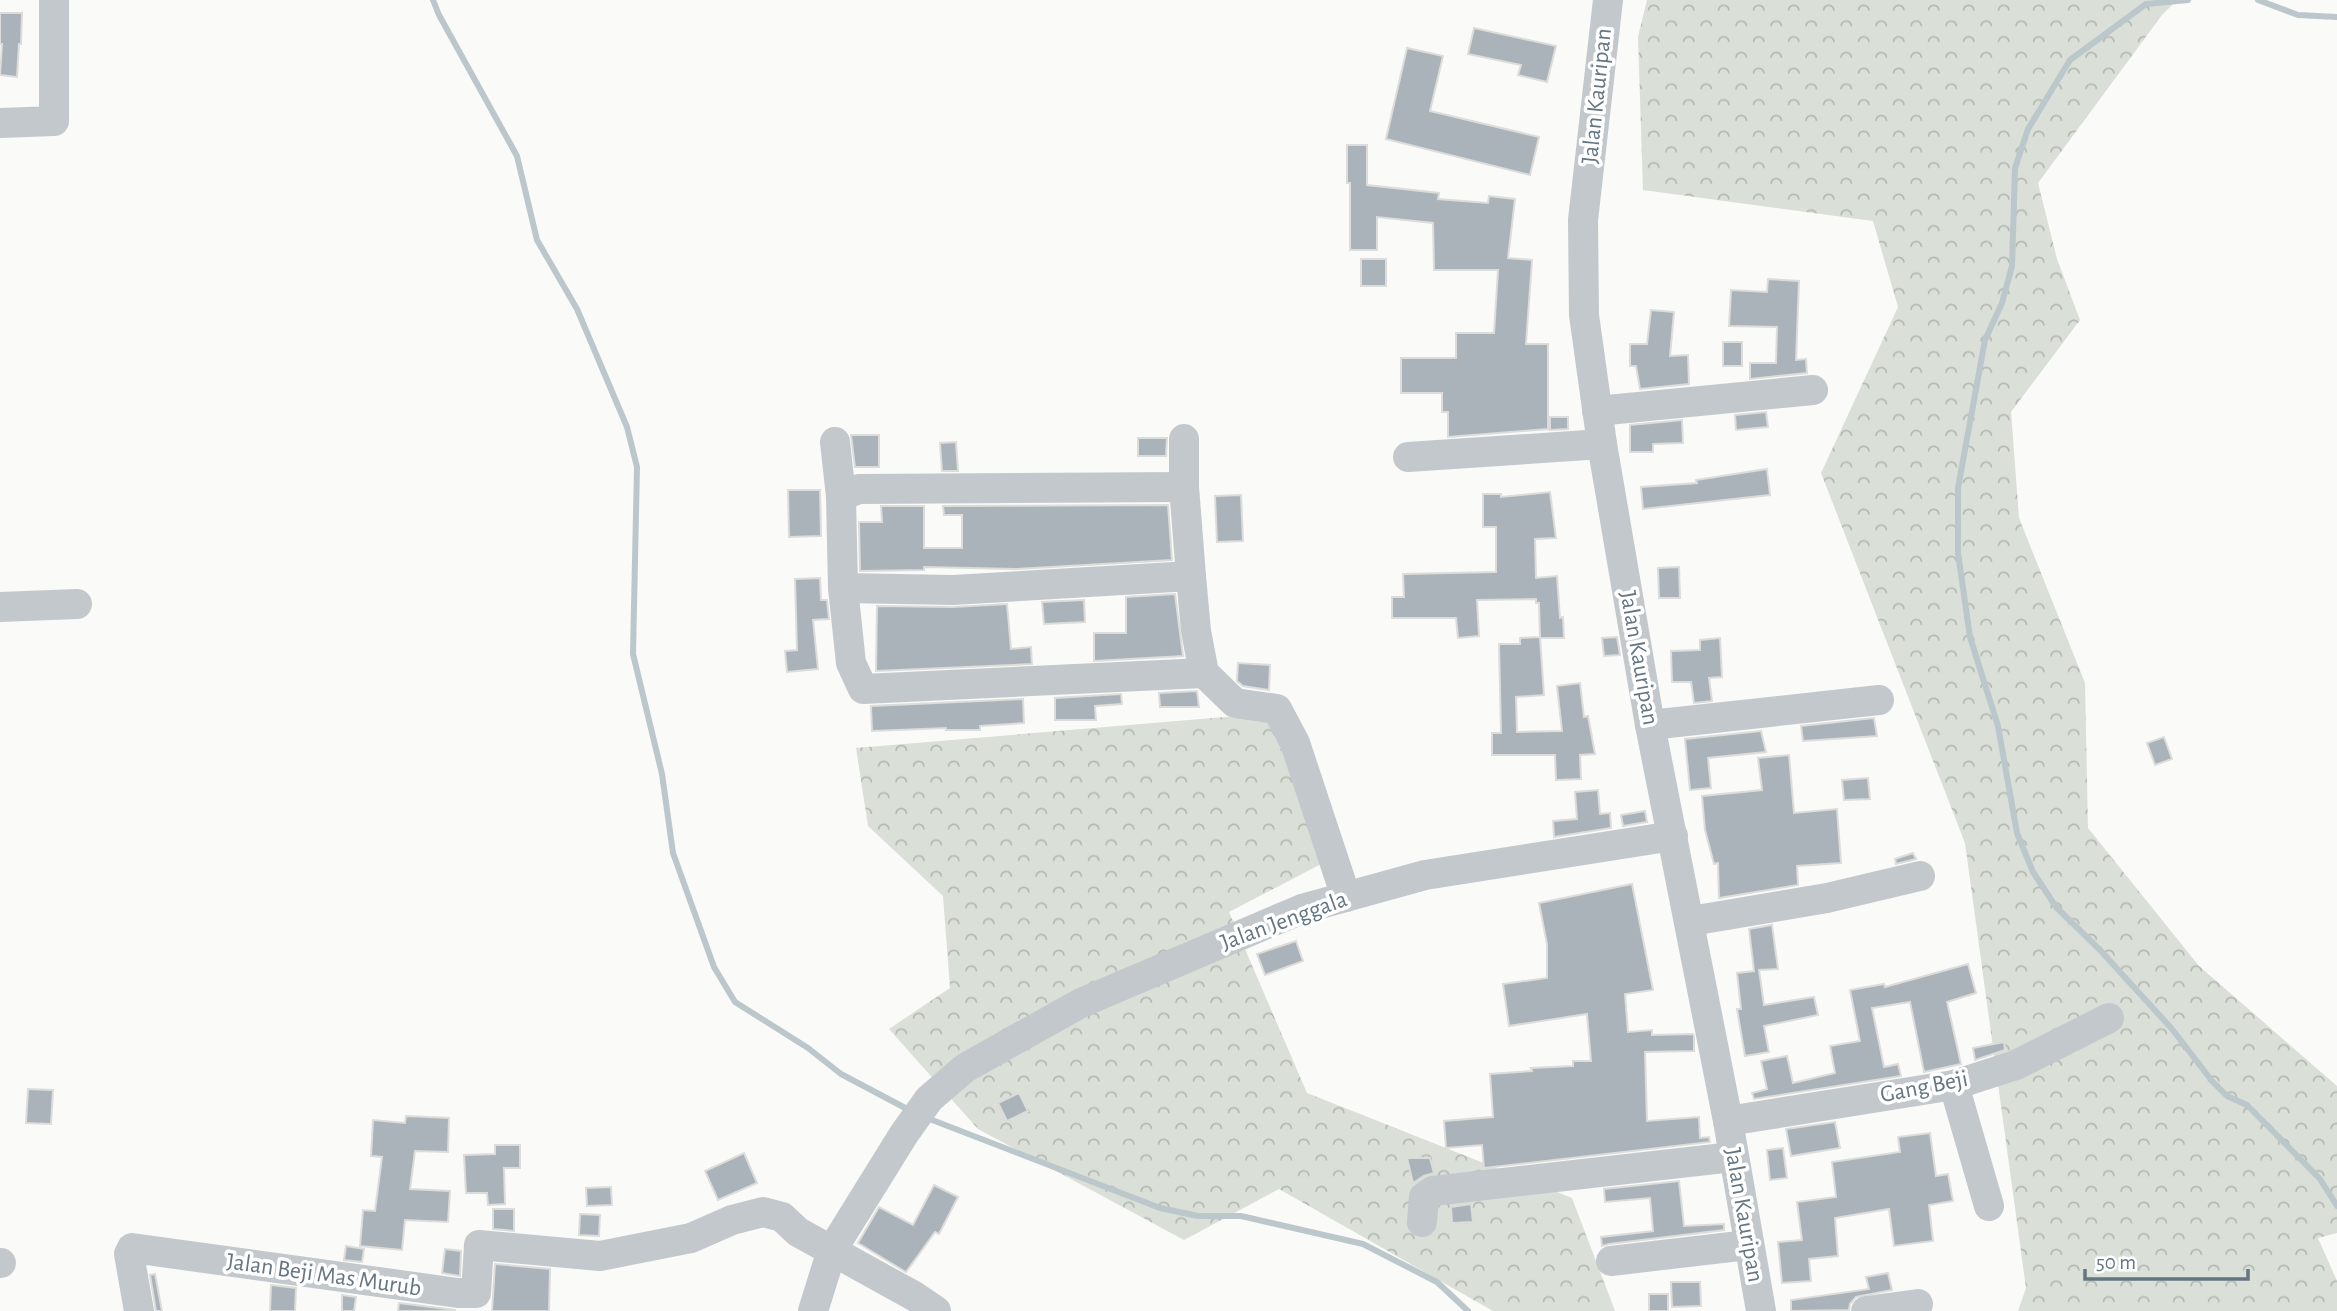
<svg xmlns="http://www.w3.org/2000/svg" width="2337" height="1311" font-family="'Alegreya Sans',sans-serif">
<defs>
<pattern id="forest-crowns" width="20" height="18" patternUnits="userSpaceOnUse" patternTransform="scale(1.75)"><rect width="20" height="18" fill="#dadfd7"/><path d="M2 6a3 3 0 1 1 6 0M12 15a3 3 0 1 1 6 0" fill="none" stroke="#b4b9b4"/></pattern>
</defs>
<rect width="100%" height="100%" fill="#fafaf8"/>
<g fill="url(#forest-crowns)">
<polygon points="1647,0 2177,0 2162,15 2038,183 2057,259 2080,320 2011,412 2019,518 2085,683 2088,828 2199,966 2337,1086 2337,1233 2318,1238 2337,1281 2337,1311 2018,1311 2026,1288 1965,843 1821,473 1898,307 1873,221 1643,190 1638,37"/>
<polygon points="1273,713 1325,862 1229,912 1307,1093 1572,1198 1615,1311 1493,1311 1279,1189 1184,1240 978,1129 889,1029 950,988 943,896 868,826 856,748"/>
</g>
<g fill="none" stroke-linecap="round" stroke-linejoin="round">
<g stroke="#bbc7cb" stroke-width="6">
<polyline points="433,0 439,15 517,156 537,240 577,309 627,427 637,467 633,654 662,774 673,853 714,967 735,1002 808,1048 841,1074 911,1111"/>
<polyline points="2188,0 2146,4 2070,60 2028,129 2015,168 2012,266 2002,303 1985,340 1958,488 1958,553 1970,637 1998,726 2017,833 2033,872 2056,907 2100,950 2172,1029 2212,1081 2227,1096 2247,1105 2320,1179 2337,1206"/>
<polyline points="2258,0 2298,15 2337,17"/>
<polyline points="927,1118 1160,1208 1198,1216 1241,1216 1363,1244 1437,1282 1468,1311"/>
</g>
</g>
<g fill="#aab3b9" stroke="#dcdcda" stroke-width="2">
<polygon points="0,13 22,13 21,44 19,44 17,77 0,75 2,44 0,44"/>
<polygon points="1474,28 1556,46 1547,82 1518,75 1521,65 1468,54"/>
<polygon points="1407,48 1443,56 1430,111 1539,137 1530,175 1386,139"/>
<polygon points="1347,145 1367,145 1367,185 1439,193 1438,199 1488,203 1489,196 1515,199 1508,258 1532,260 1526,344 1548,344 1548,429 1448,437 1448,412 1442,412 1442,393 1401,393 1401,358 1456,358 1456,333 1494,333 1498,270 1434,270 1433,223 1377,217 1377,250 1350,250 1350,183 1347,183"/>
<rect x="1361" y="259" width="25" height="27"/>
<polygon points="1768,279 1799,281 1796,360 1806,359 1807,373 1750,379 1750,363 1776,363 1777,327 1729,326 1731,290 1767,292"/>
<polygon points="1651,310 1674,312 1670,356 1688,355 1689,384 1640,389 1636,366 1630,366 1630,344 1647,344"/>
<rect x="1723" y="342" width="19" height="24"/>
<polygon points="1766,412 1768,427 1736,430 1735,415"/>
<polygon points="1550,417 1568,417 1568,429 1550,430"/>
<polygon points="1682,420 1683,443 1653,444 1653,452 1630,452 1630,425"/>
<polygon points="851,435 879,435 879,467 855,467"/>
<polygon points="1138,438 1167,438 1166,456 1138,456"/>
<polygon points="956,442 958,471 942,471 940,443"/>
<polygon points="1767,469 1770,495 1643,509 1641,487 1697,483 1696,480"/>
<polygon points="788,490 820,490 821,536 789,537"/>
<polygon points="1550,492 1556,538 1535,539 1536,578 1557,576 1560,618 1563,617 1564,638 1540,638 1544,695 1516,697 1517,732 1562,731 1557,686 1580,683 1584,717 1588,716 1595,754 1580,755 1581,779 1556,780 1555,755 1492,755 1492,733 1501,733 1499,644 1520,644 1520,638 1540,637 1539,603 1536,603 1536,599 1477,600 1479,636 1458,638 1456,618 1392,618 1392,597 1404,597 1403,574 1496,572 1496,527 1483,527 1483,494 1501,494 1501,497"/>
<polygon points="1241,495 1243,541 1217,542 1215,496"/>
<polygon points="1168,505 1172,560 1016,569 924,567 924,570 860,571 859,522 882,522 881,506 924,506 924,548 962,548 962,515 944,515 943,506"/>
<polygon points="1679,567 1680,598 1659,598 1658,568"/>
<polygon points="820,578 821,600 827,600 829,619 813,620 818,669 787,672 785,651 797,650 795,579"/>
<polygon points="1175,594 1183,656 1094,661 1094,633 1126,633 1126,597"/>
<polygon points="1084,600 1085,622 1044,624 1042,602"/>
<polygon points="1007,604 1011,649 1031,647 1032,664 876,671 877,606 953,607"/>
<polygon points="1617,637 1620,655 1604,656 1602,638"/>
<polygon points="1720,638 1722,677 1709,678 1712,701 1694,703 1691,682 1672,682 1671,651 1700,650 1700,640"/>
<polygon points="1238,663 1270,665 1269,690 1243,686 1237,681"/>
<polygon points="1197,691 1199,707 1160,707 1159,693"/>
<polygon points="1121,694 1122,704 1095,706 1096,720 1055,720 1055,698"/>
<polygon points="1023,699 1024,723 980,726 980,730 946,730 946,728 872,731 871,706"/>
<polygon points="1874,718 1877,736 1803,741 1801,726"/>
<polygon points="1761,731 1766,752 1708,758 1711,788 1690,790 1685,739"/>
<polygon points="2164,737 2172,759 2155,765 2147,743"/>
<polygon points="1789,755 1794,813 1837,809 1841,863 1797,866 1798,885 1719,898 1718,863 1714,864 1705,830 1702,796 1762,790 1758,758"/>
<polygon points="1868,778 1870,799 1844,800 1842,780"/>
<polygon points="1598,790 1600,814 1610,813 1611,828 1554,837 1553,821 1577,819 1575,792"/>
<polygon points="1645,811 1647,822 1623,826 1621,815"/>
<polygon points="1913,853 1916,859 1896,864 1895,859"/>
<polygon points="1632,884 1653,990 1625,994 1628,1032 1652,1030 1652,1035 1693,1034 1694,1036 1694,1051 1645,1052 1647,1121 1699,1117 1700,1138 1709,1137 1710,1142 1484,1168 1482,1145 1446,1148 1444,1121 1493,1117 1490,1074 1532,1071 1531,1068 1573,1066 1573,1061 1591,1061 1587,1014 1509,1026 1503,984 1547,978 1547,944 1539,903"/>
<polygon points="1772,925 1778,969 1759,970 1764,1005 1814,997 1818,1015 1764,1026 1769,1052 1745,1056 1737,1009 1741,1009 1737,973 1754,971 1749,929"/>
<polygon points="1296,941 1303,961 1265,975 1257,954"/>
<polygon points="1968,964 1976,993 1947,1002 1961,1064 1924,1072 1910,1002 1872,1008 1884,1067 1898,1064 1901,1076 1754,1099 1752,1093 1767,1089 1761,1061 1787,1056 1793,1083 1835,1073 1830,1046 1860,1041 1850,990 1884,984 1885,987"/>
<polygon points="2004,1042 2005,1050 1975,1060 1973,1048"/>
<polygon points="28,1089 53,1090 51,1124 26,1123"/>
<polygon points="1019,1093 1028,1111 1007,1121 998,1103"/>
<polygon points="406,1116 449,1118 448,1152 415,1151 410,1189 450,1191 448,1222 405,1220 402,1250 360,1246 363,1210 375,1211 382,1157 371,1156 373,1120 405,1123"/>
<polygon points="1835,1122 1840,1148 1791,1156 1786,1129"/>
<polygon points="1930,1133 1936,1176 1948,1174 1953,1201 1929,1205 1933,1241 1894,1246 1889,1209 1835,1218 1838,1256 1809,1259 1811,1281 1782,1283 1778,1242 1802,1240 1797,1202 1836,1197 1832,1162 1900,1152 1898,1137"/>
<polygon points="495,1145 520,1145 520,1168 504,1168 505,1204 488,1205 487,1193 466,1193 464,1155 495,1154"/>
<polygon points="1783,1148 1787,1178 1770,1180 1767,1150"/>
<polygon points="744,1153 757,1183 718,1200 705,1171"/>
<polygon points="1407,1158 1430,1158 1434,1173 1424,1176 1413,1183"/>
<polygon points="1679,1181 1684,1226 1724,1224 1724,1230 1609,1244 1602,1246 1601,1237 1653,1231 1650,1198 1605,1202 1604,1189"/>
<polygon points="934,1185 958,1197 939,1234 935,1232 906,1272 858,1243 879,1207 913,1225"/>
<polygon points="611,1187 612,1205 587,1206 586,1188"/>
<polygon points="1471,1204 1473,1222 1452,1223 1451,1207"/>
<polygon points="493,1209 514,1209 514,1231 493,1229"/>
<polygon points="580,1214 600,1215 599,1236 579,1235"/>
<polygon points="346,1246 364,1249 362,1262 344,1260"/>
<polygon points="445,1249 461,1251 460,1276 442,1273"/>
<polygon points="495,1264 550,1269 549,1311 492,1311"/>
<polygon points="1888,1273 1892,1290 1856,1297 1850,1304 1849,1310 1791,1311 1791,1300 1869,1289 1866,1277"/>
<polygon points="155,1274 162,1311 156,1311 150,1275"/>
<polygon points="1671,1282 1700,1282 1701,1306 1672,1307"/>
<polygon points="271,1285 296,1288 295,1311 270,1311"/>
<rect x="1649" y="1294" width="19" height="17"/>
<polygon points="342,1295 356,1297 354,1311 342,1311"/>
<polygon points="399,1303 455,1310 455,1311 398,1311"/>
</g>
<g fill="none" stroke-linecap="round" stroke-linejoin="round">
<g stroke="#c3c8cc" stroke-width="30">
<polyline points="1608,0 1583,220 1584,315 1602,444 1650,725 1728,1121 1761,1311"/>
<polyline points="0,123 54,121 54,0"/>
<polyline points="1597,411 1813,390"/>
<polyline points="1184,439 1184,487 1191,576 1196,631 1204,673 1235,703 1277,709 1295,743 1346,897"/>
<polyline points="835,442 841,496"/>
<polyline points="1408,457 1602,444"/>
<polyline points="1184,487 859,489 841,496 843,588 851,663 863,689 1204,673"/>
<polyline points="843,588 953,590 1191,576"/>
<polyline points="0,607 77,604"/>
<polyline points="1650,725 1879,700"/>
<polyline points="1691,921 1827,898 1920,876"/>
<polyline points="1954,1085 1989,1206"/>
<polyline points="1728,1121 1954,1085 2016,1065 2109,1018"/>
<polyline points="1422,1222 1424,1197 1433,1191 1733,1157"/>
<polyline points="1611,1261 1748,1245"/>
<polyline points="0,1263 1,1263"/>
<polyline points="139,1311 129,1254 132,1248 458,1293 476,1293 479,1245 600,1256 691,1238 732,1220 763,1212 782,1217 798,1232 914,1296 936,1311"/>
<polyline points="813,1311 832,1250 904,1134 929,1099 965,1068 1081,1003 1302,909 1425,875 1673,836"/>
<polyline points="1866,1311 1918,1304"/>
</g>
</g>
<g text-anchor="middle" dominant-baseline="central" stroke-width="7" stroke-linejoin="round" paint-order="stroke">
<g font-size="24" fill="#657683" stroke="#fff">
<text transform="translate(1597 96) rotate(-84)">Jalan Kauripan</text>
<text transform="translate(1639 658) rotate(80)">Jalan Kauripan</text>
<text transform="translate(1284 921) rotate(-20)">Jalan Jenggala</text>
<text transform="translate(1924 1087) rotate(-11)">Gang Beji</text>
<text transform="translate(1744 1215) rotate(80)">Jalan Kauripan</text>
<text transform="translate(324 1275) rotate(8)">Jalan Beji Mas Murub</text>
</g>
</g>
<path d="M2085 1269v10h163v-10" fill="none" stroke="#657683" stroke-width="3.5"/>
<text x="2096" y="1269" font-size="21" fill="#657683" stroke="#ffffff" stroke-width="5" paint-order="stroke">50 m</text>
</svg>
